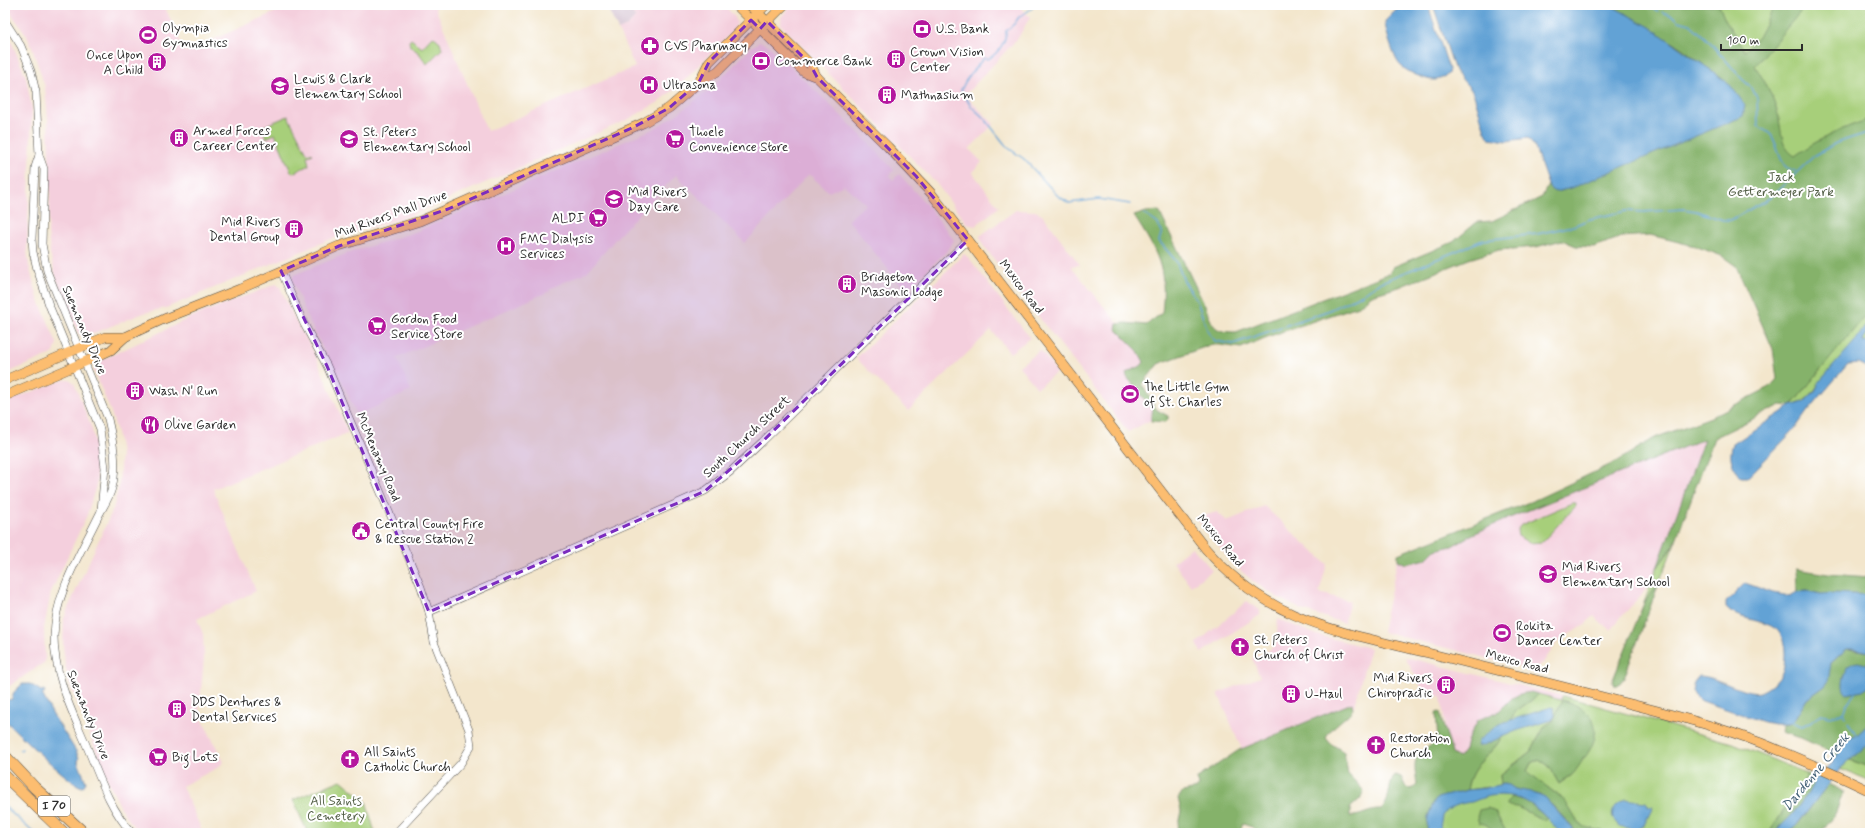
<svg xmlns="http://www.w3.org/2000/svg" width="1875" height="838" font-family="Mynerve,sans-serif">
<rect width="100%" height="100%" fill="#fff"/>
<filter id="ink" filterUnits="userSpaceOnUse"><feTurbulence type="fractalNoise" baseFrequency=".025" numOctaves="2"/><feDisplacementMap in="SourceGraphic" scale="8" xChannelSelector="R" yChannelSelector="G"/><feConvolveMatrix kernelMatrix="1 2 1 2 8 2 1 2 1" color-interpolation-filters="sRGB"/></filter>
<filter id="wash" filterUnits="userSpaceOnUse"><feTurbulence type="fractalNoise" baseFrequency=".012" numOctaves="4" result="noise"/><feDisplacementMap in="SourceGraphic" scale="16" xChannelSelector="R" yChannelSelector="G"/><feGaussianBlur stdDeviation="0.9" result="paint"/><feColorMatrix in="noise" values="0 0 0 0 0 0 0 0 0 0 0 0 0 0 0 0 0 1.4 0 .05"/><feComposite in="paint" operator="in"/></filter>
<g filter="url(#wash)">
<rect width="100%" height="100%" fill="#f3e6cc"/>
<g fill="#f4cfdd">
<polygon points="5,5 164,5 185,52 291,5 434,5 487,131 635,67 618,30 627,26 635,18 629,5 724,5 735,17 737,23 734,30 681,84 659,102 627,120 410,216 331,239 166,308 144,313 84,337 79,334 63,297 56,278 50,253 48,233 50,193 48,119 45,87 33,50 26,34"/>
<polygon points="791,5 1018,5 1030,17 1018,38 965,95 994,124 969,149 982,162 972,172 999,207 975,226 967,224 936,183 781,25 781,17"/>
<polygon points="5,32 12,43 26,77 32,109 27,251 29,266 38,298 57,343 54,353 5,374"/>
<polygon points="760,42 768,45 855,129 894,170 889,176 893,180 899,174 909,185 932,211 954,240 949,249 907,290 906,291 848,220 866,204 844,185 829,192 809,174 745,243 676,175 619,235 587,272 549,289 550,291 397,358 411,391 357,415 342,381 333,368 309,321 292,279 294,275 348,253 415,232 653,129 676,115 706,93 753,46"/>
<polygon points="1016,210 1035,211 1042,214 1080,265 1071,266 1151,364 1126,373 1157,414 1149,421 1128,432 983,245 980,236"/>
<polygon points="964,254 969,258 1030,338 1010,353 991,330 908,411 856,358"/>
<polygon points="276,284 280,287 295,320 312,348 348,433 213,489 256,591 197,619 203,634 204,658 199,713 224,762 217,768 182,786 203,833 139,833 123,812 108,781 69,682 65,664 63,645 64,619 68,608 113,509 119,486 121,453 117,432 111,412 94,371 94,366 98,362 194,316"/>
<polygon points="1040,350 1057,372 1037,388 1019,366"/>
<polygon points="63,380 71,380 74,383 92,429 96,450 97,482 87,515 51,592 44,628 45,662 5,689 5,402"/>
<polygon points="1714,427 1662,571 1610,630 1594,616 1584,625 1557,642 1543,663 1537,667 1531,669 1382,632 1398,557"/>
<polygon points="1264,506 1327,564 1319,593 1350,601 1344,623 1302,610 1275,596 1254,582 1232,563 1196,518 1217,512 1227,521"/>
<polygon points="1192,547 1212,570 1191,586 1173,562"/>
<polygon points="1247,601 1260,610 1260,615 1201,653 1197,643"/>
<polygon points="1278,619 1317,635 1370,648 1354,706 1243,752 1218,693 1260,677 1252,658 1268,651 1276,644"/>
<polygon points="1405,657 1562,696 1562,700 1471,789 1467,790 1458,778 1448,751 1441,696 1427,697"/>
</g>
<polygon fill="#d0bdcd" points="606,5 629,5 635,18 627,26 618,30"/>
<g fill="#a7cf7a" stroke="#697d52">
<path d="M1593,5H1870V348L1819,383C1812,396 1805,402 1791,406L1813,379Z"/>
<polygon points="433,36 440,42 442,49 427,64 419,53 410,46 409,41 411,39 422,48"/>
<polygon points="288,116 307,153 313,154 307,156 309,165 293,173 291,172 275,134 266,138 262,127"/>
<polygon points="1572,503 1575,503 1575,507 1542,542 1529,543 1518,536 1517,530 1521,525"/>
<polygon points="1674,545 1659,583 1644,603 1657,568"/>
<path d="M1538,694L1561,700L1562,696L1577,700L1732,743L1808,774L1769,833H1609L1584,827L1577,821L1559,796L1531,775L1527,771L1531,763L1539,759L1549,766L1559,784L1572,775L1562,700L1553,721L1545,726L1531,751L1500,775L1501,785L1467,790C1471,764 1488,758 1501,739C1507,732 1509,721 1514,714C1520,706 1532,702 1538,694Z"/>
<polygon points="1850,760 1870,767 1870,781 1840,769"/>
<polygon points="341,780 366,801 375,833 308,833 293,800"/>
<polygon points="1472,793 1527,795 1566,833 1434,833 1435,814"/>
</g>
<g fill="#85b26a" stroke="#586e4a">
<path d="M1610,5H1719L1725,20L1745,51L1758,37L1775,5H1806L1755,66C1764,80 1773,95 1777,111C1782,126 1779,147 1795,156C1818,139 1842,128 1870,119V310L1791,406L1781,405L1714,438L1674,545L1657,568L1704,439L1507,519L1471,535L1452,546L1435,550L1426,559L1406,564L1398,560V554L1537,499L1618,461L1652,439L1711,417L1770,387L1777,379L1773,349L1736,266L1722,256L1695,246L1650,235L1622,237L1594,247L1576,246L1562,240L1536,247L1499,250L1469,259L1399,287L1372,295L1358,306L1270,336L1241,348L1213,344L1158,364L1142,385L1157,410L1168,416V419L1165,422L1151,421V416L1153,410L1127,377L1126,373L1141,366L1144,362L1138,351L1116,329L1117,324L1125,323L1146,325L1162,313C1167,268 1158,253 1134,216L1146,212L1159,211L1206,308C1213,328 1215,332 1236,332L1390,273L1393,267L1453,242L1477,222L1492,221L1542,197L1548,185L1550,189L1561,191L1603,174L1731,86L1682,48Z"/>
<polygon points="1796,569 1828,574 1870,577 1870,595 1833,593 1826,595 1807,591 1797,592"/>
<polygon points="1659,583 1624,678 1618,685 1614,685 1612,682 1644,603"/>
<polygon points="1847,649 1870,652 1870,665 1866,664 1845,674 1843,678 1868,687 1870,684 1870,723 1858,734 1849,739 1837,755 1801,738 1781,732 1782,725 1789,724 1794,720 1807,699 1825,686 1831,663"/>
<path d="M1531,692L1538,694C1532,702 1520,706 1514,714C1509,721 1507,732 1501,739C1488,758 1471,764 1467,790L1437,799C1429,809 1426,821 1428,833H1258L1252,827L1243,824L1239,833H1176L1181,811L1178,798L1183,792L1196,789L1198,785L1196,779L1239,750L1352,703L1353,709C1344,721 1333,724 1326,738L1330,743L1344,752L1348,774L1364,791L1360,799L1350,808V816C1361,817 1369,809 1381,810C1391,801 1387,786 1395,775L1401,777L1406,788L1411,789L1417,784C1415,773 1412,759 1422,751C1428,746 1432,746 1438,740L1436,713L1440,712C1442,727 1450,739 1452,754L1459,758L1465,750L1467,741L1478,720L1499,711L1512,698L1520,694Z"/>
<path d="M1562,700C1596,710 1606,730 1583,760C1580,764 1576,771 1572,775C1568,778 1563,780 1559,784L1549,766L1539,759L1531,763L1527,771L1565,801L1577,821L1584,827L1609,833H1570L1571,831L1574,830L1572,827L1553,806L1540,795L1515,789L1504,784L1501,785L1500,775L1531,751L1545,726L1553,721Z"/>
<polygon points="1870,742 1870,767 1850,760"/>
<polygon points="1808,774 1817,778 1807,795 1791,816 1780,827 1777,833 1769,833"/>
<path d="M1828,784L1845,792C1838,800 1840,803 1836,812C1832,820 1825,824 1822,833H1788L1799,823Z"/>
<polygon points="1511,797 1527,801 1547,818 1544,820 1517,807 1509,806 1506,804"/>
<polygon points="1488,808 1495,812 1507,833 1497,833 1485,824 1479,823 1477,817 1479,810"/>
</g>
<g fill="#62a2d5" stroke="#466680">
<path d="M1405,5H1428L1449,69L1448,74C1444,77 1440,80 1434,80C1425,80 1407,72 1400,65C1394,59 1385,30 1385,21L1395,11Z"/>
<polygon points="1433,5 1610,5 1650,27 1711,70 1731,86 1745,105 1743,116 1739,118 1572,188 1555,192 1550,189 1548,185 1535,148 1528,138 1507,141 1489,138 1485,131 1473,92 1455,71"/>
<path d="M1868,322H1870L1863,342L1870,343V369L1858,363L1848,364L1807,412L1795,429L1748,477H1741C1732,467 1728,457 1733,444L1791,406L1804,402L1815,391L1820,381L1856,340Z"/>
<path d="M1745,583L1773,593L1790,596L1797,592L1807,591L1821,594L1833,593L1870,595V652L1854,649H1847L1843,652L1831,663L1828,682L1825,686L1807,699L1794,720L1789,724H1774L1764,722L1702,701L1695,696L1692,691L1694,682L1699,676C1717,676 1745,696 1760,692C1765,690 1769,687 1773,684C1783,677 1785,665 1785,654C1785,646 1783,635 1776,629C1763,619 1736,620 1726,608V602Z"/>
<path d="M1858,662L1870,665V684L1863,691L1847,694C1839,687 1845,676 1847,667L1853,663Z"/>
<path d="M22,684H30L41,691L44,690L45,692L42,694L53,715L76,751L79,758L78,762L86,782L83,787C74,788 14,730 5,720V701L12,699L14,692Z"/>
<polygon points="1551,707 1554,708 1555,716 1552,720 1516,731 1481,746 1477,746 1479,740 1499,724"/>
<polygon points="1870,723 1869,743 1840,769 1796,826 1788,833 1777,833 1780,827 1791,816 1807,795 1815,780 1830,765 1849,739 1858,734"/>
<path d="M1504,784L1509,785L1515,789L1531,792L1545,798L1574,830L1571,831L1570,833H1560C1540,810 1524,791 1490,796C1483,797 1478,800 1472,802C1461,803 1448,807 1442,816L1439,833H1428C1425,821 1430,808 1437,798L1467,790L1486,788Z"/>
<path d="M1625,799L1646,802L1649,807H1653L1644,825L1636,830L1619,826L1613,819C1610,811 1617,803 1625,799Z"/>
</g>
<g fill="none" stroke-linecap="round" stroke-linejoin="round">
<g stroke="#62a2d5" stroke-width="1.5">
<path d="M1034,5L1031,9L1019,17L1014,24L1006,31C1006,43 997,54 988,59L984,58C975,68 966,78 961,90L971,106L985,119L1007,147L1024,159L1058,196L1069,203L1099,199L1130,204"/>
<polyline points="1644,5 1658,11"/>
<path d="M1662,12L1673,16L1679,21L1690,24L1710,42L1742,79L1752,88L1757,98L1758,126C1762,129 1768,131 1771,135C1780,147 1777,166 1795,171"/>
<polyline points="1144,214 1157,223 1162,231 1159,241 1176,261 1184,281 1197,301 1208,332 1215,341 1233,344 1327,311 1361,295 1377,284 1483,240 1537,234 1573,226 1590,219 1626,211 1643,212 1683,209 1696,211 1723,220 1731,220 1771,197 1814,156 1836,143 1870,132"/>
<polyline points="1843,713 1846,705 1855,693"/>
<polyline points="1791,722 1802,726 1810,723 1821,714 1830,716 1843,713 1845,717"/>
<polyline points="1848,722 1857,736"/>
<polyline points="20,750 22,749"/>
<polyline points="5,807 34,833"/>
</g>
</g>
</g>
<g filter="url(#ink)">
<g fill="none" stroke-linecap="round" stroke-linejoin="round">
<defs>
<g id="minor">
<path d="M5,21L21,46L31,71L36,92L39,155L44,169L42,244L47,271L108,419C113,441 118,465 112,488C109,499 103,507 98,517C80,554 55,594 54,636C54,674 70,707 85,742C98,773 109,808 132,833"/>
<polyline points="39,155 35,167 32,239 33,252 37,269 49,305 100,429 105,468 101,510"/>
<polyline points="281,271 304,324 327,366 421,587 429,612 434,642 469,730 471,746 461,763 396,833"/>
<polyline points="429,612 705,491 730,472 762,442 968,240"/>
</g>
<g id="major">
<path d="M736,5L804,72L817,77L888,147L931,193L1205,548C1268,622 1339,631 1428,653C1483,667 1537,680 1592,694C1648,709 1707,722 1761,743C1798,758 1835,774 1870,791"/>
<polyline points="750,5 810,64 817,77"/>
<polyline points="699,82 709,62 766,5"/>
<polyline points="5,380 105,337 125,337"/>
<polyline points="5,396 96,357 111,350 125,337 164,319 240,289 339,246 420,221 643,123 669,108 699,82 718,71 784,5"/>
</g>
<g id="highway">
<polyline points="5,756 35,788 84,833"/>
<polyline points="5,776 64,833"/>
</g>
</defs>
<use href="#minor" stroke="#494743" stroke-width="8"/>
<use href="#major" stroke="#494743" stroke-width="10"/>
<use href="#highway" stroke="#494743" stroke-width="12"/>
<use href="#minor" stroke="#fff" stroke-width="7"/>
<use href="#major" stroke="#fcbd6f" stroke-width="9"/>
<use href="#highway" stroke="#fcbd6f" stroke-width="11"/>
</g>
</g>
<path fill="#7b2cbf" fill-opacity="0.2" stroke="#7b2cbf" stroke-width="3" stroke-dasharray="8 5" stroke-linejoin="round" d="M751,20L760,29L767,21L810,64L817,77L916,176L968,240L762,442L705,491L429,612L327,366L281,271L339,246L448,209L632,128L669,108L699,82L709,62Z"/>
<defs>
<symbol id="bank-disc" viewBox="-11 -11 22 22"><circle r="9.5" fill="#b5179e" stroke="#fff"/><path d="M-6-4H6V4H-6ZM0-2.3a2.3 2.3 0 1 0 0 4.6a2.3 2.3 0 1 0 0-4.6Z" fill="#fff"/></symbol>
<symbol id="stadium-disc" viewBox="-11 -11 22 22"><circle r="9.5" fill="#b5179e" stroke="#fff"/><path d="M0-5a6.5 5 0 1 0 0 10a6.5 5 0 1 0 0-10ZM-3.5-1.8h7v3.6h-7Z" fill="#fff"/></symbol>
<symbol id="pharmacy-disc" viewBox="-11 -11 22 22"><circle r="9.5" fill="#b5179e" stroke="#fff"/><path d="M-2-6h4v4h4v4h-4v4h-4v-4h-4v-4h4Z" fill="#fff"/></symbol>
<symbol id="building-disc" viewBox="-11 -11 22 22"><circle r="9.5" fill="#b5179e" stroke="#fff"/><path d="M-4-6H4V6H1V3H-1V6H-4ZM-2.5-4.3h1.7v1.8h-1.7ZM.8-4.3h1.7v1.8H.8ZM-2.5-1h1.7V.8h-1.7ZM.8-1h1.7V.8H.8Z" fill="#fff"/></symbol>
<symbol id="hospital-disc" viewBox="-11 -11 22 22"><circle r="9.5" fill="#b5179e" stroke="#fff"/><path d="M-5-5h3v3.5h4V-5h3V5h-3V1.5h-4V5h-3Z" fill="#fff"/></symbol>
<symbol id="school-disc" viewBox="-11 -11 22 22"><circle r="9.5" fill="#b5179e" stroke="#fff"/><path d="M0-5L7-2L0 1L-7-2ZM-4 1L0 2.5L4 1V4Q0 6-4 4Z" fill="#fff"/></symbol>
<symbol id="supermarket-disc" viewBox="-11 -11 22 22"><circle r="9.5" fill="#b5179e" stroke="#fff"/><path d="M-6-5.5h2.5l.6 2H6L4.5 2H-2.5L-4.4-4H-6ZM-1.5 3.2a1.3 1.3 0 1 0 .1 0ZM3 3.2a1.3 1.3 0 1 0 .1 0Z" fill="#fff"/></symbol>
<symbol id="restaurant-disc" viewBox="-11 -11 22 22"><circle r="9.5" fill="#b5179e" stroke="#fff"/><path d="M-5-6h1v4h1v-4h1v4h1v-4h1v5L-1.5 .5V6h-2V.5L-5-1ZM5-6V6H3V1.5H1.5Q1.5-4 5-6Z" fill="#fff"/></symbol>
<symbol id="civic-disc" viewBox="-11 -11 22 22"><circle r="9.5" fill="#b5179e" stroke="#fff"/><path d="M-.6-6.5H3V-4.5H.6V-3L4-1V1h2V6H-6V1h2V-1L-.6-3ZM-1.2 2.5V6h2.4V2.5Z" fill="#fff"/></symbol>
<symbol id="church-disc" viewBox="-11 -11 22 22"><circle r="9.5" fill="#b5179e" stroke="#fff"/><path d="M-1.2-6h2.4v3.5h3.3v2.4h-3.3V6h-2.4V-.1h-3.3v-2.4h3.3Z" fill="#fff"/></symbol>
</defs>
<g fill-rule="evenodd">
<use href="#bank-disc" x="911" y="18" width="22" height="22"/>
<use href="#stadium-disc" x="137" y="24" width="22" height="22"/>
<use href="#pharmacy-disc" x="639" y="35" width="22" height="22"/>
<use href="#building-disc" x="885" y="48" width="22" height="22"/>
<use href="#bank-disc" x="750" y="50" width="22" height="22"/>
<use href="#building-disc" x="146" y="51" width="22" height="22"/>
<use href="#hospital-disc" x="638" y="74" width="22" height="22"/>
<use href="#school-disc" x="269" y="75" width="22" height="22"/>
<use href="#building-disc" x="876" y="84" width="22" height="22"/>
<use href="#building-disc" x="168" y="127" width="22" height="22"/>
<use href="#school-disc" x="338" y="128" width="22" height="22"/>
<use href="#supermarket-disc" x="664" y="128" width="22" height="22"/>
<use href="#school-disc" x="603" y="188" width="22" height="22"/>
<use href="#supermarket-disc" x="587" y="207" width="22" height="22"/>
<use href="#building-disc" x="283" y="218" width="22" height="22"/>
<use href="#hospital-disc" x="495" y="235" width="22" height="22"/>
<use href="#building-disc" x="836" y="273" width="22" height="22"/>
<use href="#supermarket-disc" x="366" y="315" width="22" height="22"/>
<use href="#building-disc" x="124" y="380" width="22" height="22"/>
<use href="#stadium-disc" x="1119" y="383" width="22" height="22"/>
<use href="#restaurant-disc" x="139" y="414" width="22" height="22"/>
<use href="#civic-disc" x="350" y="520" width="22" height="22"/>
<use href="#school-disc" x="1537" y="563" width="22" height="22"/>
<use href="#stadium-disc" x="1491" y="622" width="22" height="22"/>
<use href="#church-disc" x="1229" y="636" width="22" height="22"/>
<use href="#building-disc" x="1435" y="674" width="22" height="22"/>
<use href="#building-disc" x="1280" y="683" width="22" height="22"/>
<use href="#building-disc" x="166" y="698" width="22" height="22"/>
<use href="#church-disc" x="1365" y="734" width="22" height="22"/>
<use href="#supermarket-disc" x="147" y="746" width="22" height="22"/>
<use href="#church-disc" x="339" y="748" width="22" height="22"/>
</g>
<g text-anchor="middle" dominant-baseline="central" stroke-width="4" stroke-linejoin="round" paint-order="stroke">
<rect fill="#fff" stroke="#6b6b6b" stroke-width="1" x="38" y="796" width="32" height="20" rx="3"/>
<g font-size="12" font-weight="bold" fill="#2b2b2b">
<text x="54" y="806">I 70</text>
</g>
<g font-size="13" fill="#2b2b2b" stroke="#fff" text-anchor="start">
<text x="162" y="28">Olympia<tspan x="162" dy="15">Gymnastics</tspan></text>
<text x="936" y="29">U.S. Bank</text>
<text x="664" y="46">CVS Pharmacy</text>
<text x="910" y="52">Crown Vision<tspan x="910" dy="15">Center</tspan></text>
<text x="143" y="55" text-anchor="end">Once Upon<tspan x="143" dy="15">A Child</tspan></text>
<text x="775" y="61">Commerce Bank</text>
<text x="294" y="79">Lewis &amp; Clark<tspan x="294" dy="15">Elementary School</tspan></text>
<text x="663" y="85">Ultrasona</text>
<text x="901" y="95">Mathnasium</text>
<text x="193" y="131">Armed Forces<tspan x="193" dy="15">Career Center</tspan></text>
<text x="363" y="132">St. Peters<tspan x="363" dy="15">Elementary School</tspan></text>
<text x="689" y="132">Thoele<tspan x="689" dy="15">Convenience Store</tspan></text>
<text x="628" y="192">Mid Rivers<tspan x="628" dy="15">Day Care</tspan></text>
<text x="584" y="218" text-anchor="end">ALDI</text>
<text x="280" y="222" text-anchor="end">Mid Rivers<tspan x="280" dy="15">Dental Group</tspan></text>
<text x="520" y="239">FMC Dialysis<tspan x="520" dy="15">Services</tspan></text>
<text x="861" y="277">Bridgeton<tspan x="861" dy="15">Masonic Lodge</tspan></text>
<text x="391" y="319">Gordon Food<tspan x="391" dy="15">Service Store</tspan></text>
<text x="1144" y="387">The Little Gym<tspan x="1144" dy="15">of St. Charles</tspan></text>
<text x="149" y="391">Wash N' Run</text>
<text x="164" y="425">Olive Garden</text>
<text x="375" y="524">Central County Fire<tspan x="375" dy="15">&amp; Rescue Station 2</tspan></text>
<text x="1562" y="567">Mid Rivers<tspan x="1562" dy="15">Elementary School</tspan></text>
<text x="1516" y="626">Rokita<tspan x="1516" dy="15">Dancer Center</tspan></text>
<text x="1254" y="640">St. Peters<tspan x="1254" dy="15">Church of Christ</tspan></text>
<text x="1432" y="678" text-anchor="end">Mid Rivers<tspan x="1432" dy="15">Chiropractic</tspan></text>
<text x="1305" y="694">U-Haul</text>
<text x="191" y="702">DDS Dentures &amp;<tspan x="191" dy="15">Dental Services</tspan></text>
<text x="1390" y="738">Restoration<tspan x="1390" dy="15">Church</tspan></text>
<text x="364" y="752">All Saints<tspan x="364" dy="15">Catholic Church</tspan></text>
<text x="172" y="757">Big Lots</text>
</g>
<g font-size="13" fill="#505c43" stroke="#fff">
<text x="1781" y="177">Jack<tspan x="1781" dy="15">Gettermeyer Park</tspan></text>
<text x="336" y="801">All Saints<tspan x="336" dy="15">Cemetery</tspan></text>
</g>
<g font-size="13" fill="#2b2b2b" stroke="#fff">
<text transform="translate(391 215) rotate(-20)">Mid Rivers Mall Drive</text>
<text transform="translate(1021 287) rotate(52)">Mexico Road</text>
<text transform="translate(84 330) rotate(67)">Suemandy Drive</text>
<text transform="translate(747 437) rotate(-43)">South Church Street</text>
<text transform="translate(378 457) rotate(67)">McMenamy Road</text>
<text transform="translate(1220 541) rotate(49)">Mexico Road</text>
<text transform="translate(1517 662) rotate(14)">Mexico Road</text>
<text transform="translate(88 715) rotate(68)">Suemandy Drive</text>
</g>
<g font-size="14" font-style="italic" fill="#446177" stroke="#fff">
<text transform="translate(1816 772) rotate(-50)">Dardenne Creek</text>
</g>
</g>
<rect width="1875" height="838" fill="none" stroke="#fff" stroke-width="20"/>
<path d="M1721 44v6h81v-6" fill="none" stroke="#2b2b2b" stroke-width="2"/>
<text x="1727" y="44" font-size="12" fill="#2b2b2b" stroke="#ffffff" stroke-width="3" paint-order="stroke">100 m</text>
</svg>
